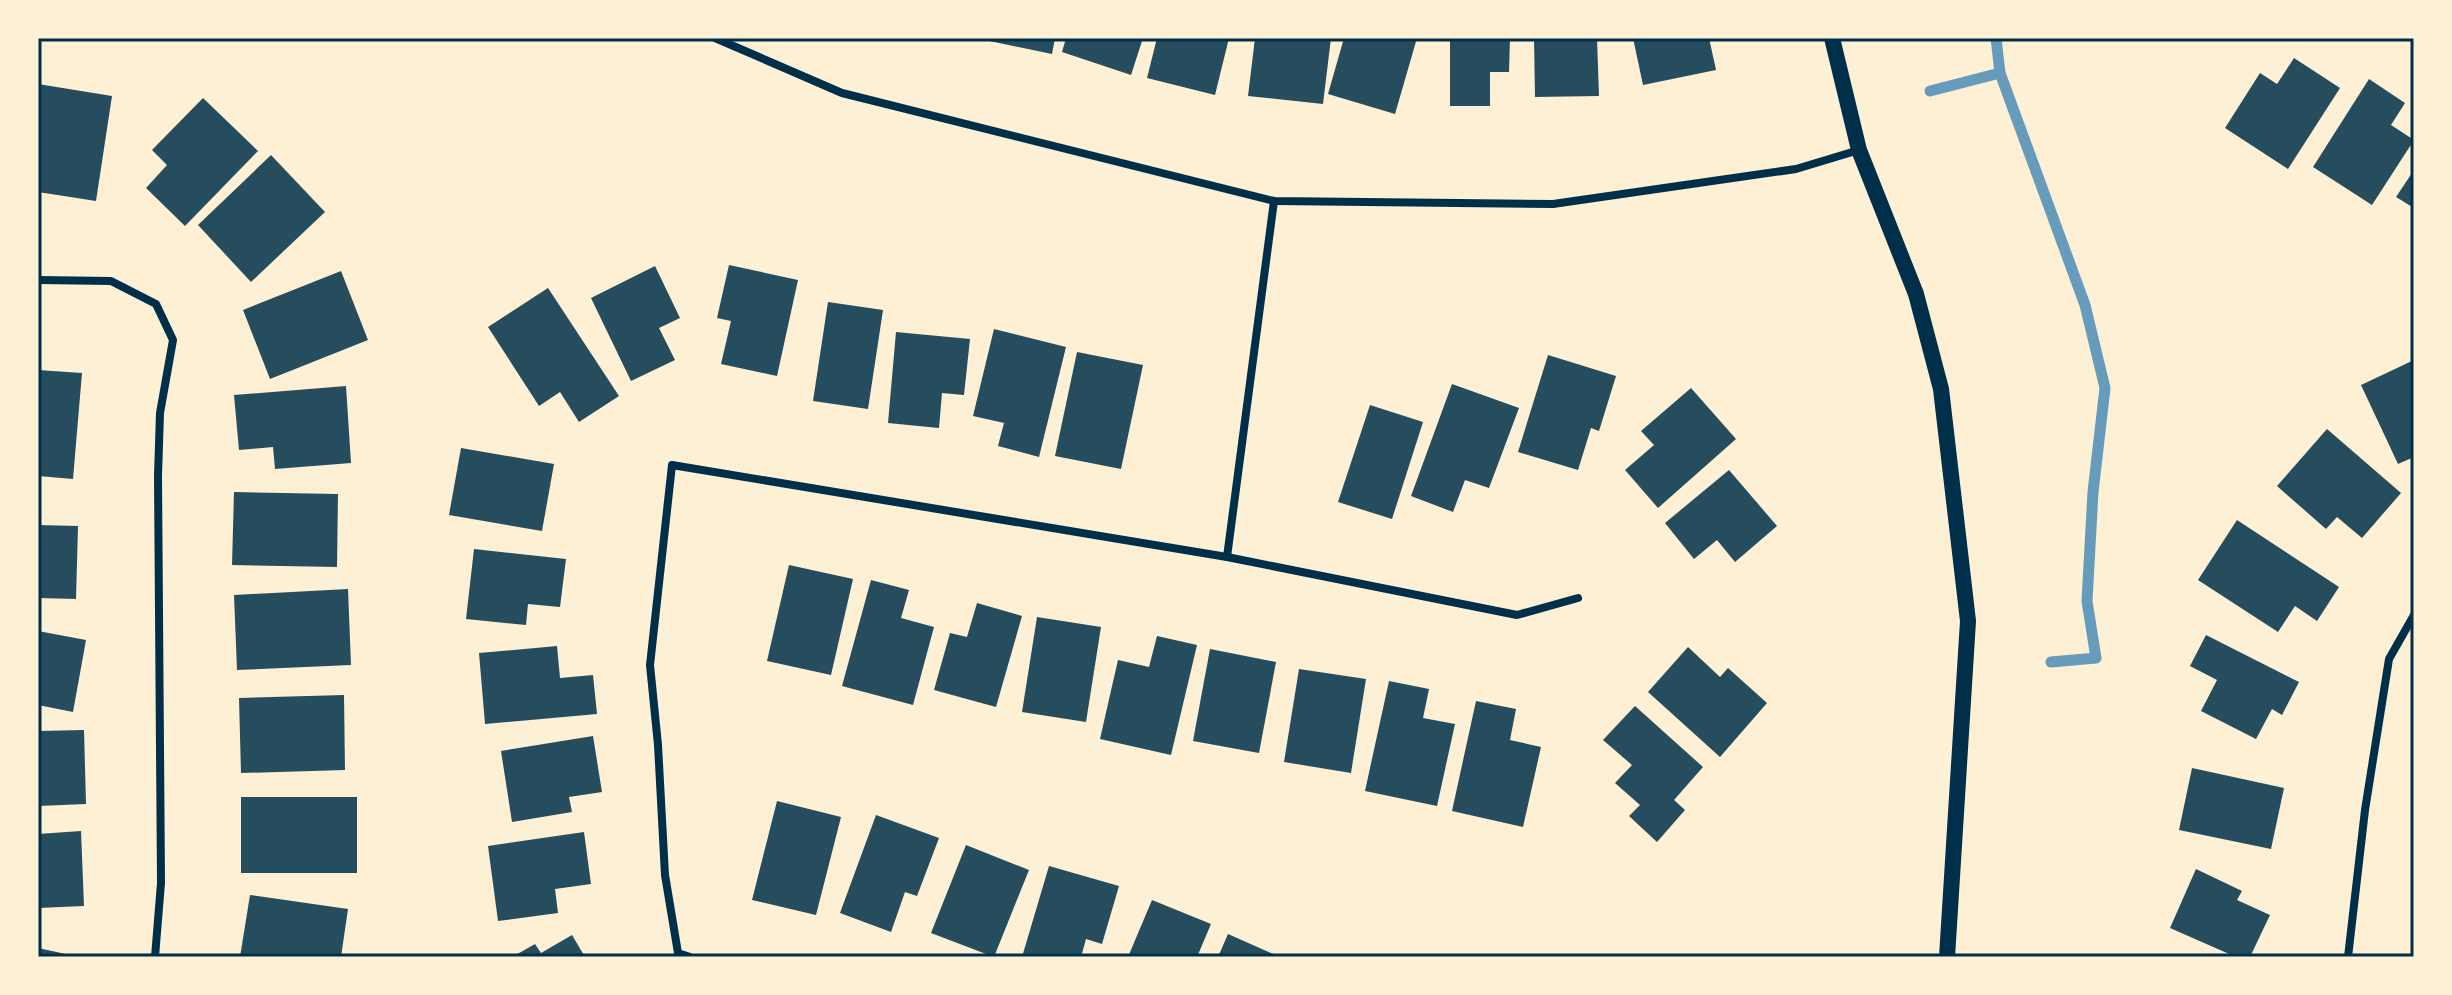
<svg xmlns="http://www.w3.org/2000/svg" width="2452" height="995" font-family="Georgia,serif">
<rect width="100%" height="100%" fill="#fdf0d5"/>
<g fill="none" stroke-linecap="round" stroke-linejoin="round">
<g stroke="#669bbc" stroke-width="11">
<polyline points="2000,73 2085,305 2105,388 2093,492 2087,601 2096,658 2051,662"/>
<polyline points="1930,91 2000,73 1996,38"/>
</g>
</g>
<g fill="#264d5e">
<polygon points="975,38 1055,38 1052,54"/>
<polygon points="1066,38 1143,38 1131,75 1062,52"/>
<polygon points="1157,38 1229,38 1215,95 1147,78"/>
<polygon points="1255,38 1331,38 1323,104 1248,96"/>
<polygon points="1344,38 1417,38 1395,114 1328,94"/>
<polygon points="1450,38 1510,38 1509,72 1490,72 1490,106 1450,106"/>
<polygon points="1534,38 1597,38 1599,96 1535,97"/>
<polygon points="1633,38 1709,38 1716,70 1643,85"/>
<polygon points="2294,58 2340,88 2288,169 2225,128 2260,73 2277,84"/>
<polygon points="2369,79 2405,103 2391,125 2414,140 2372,205 2313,167"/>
<polygon points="38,84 112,96 96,201 38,192"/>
<polygon points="203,98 258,151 185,226 146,188 167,165 152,150"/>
<polygon points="271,155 325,212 251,282 198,225"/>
<polygon points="2414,170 2414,208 2396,197"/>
<polygon points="729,265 798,280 777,376 721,364 731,321 717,318"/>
<polygon points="655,266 680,318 659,328 675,360 631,381 591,298"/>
<polygon points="341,271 368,340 270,379 243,310"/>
<polygon points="548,288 619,396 579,422 560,392 539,406 488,327"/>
<polygon points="828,302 883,310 868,409 813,401"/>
<polygon points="994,329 1066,347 1039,457 998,446 1004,423 973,416"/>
<polygon points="896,332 970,339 964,395 942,393 939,428 888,423"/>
<polygon points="1077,352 1143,365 1121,469 1055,456"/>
<polygon points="1548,355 1616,376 1599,431 1591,428 1578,470 1518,452"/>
<polygon points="2414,360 2414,457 2398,464 2361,385"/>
<polygon points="38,370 82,373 73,479 38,476"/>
<polygon points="1452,384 1519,408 1489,488 1465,480 1453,512 1411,496"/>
<polygon points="346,386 351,463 275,469 273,447 239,450 234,395"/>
<polygon points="1691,388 1736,439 1658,508 1625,470 1654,445 1641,431"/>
<polygon points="1370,405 1423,422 1392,519 1338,502"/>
<polygon points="2327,429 2401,493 2362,538 2337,517 2326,529 2277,486"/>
<polygon points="461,448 554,464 542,531 449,515"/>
<polygon points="1729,470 1777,526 1735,562 1717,540 1694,559 1665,523"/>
<polygon points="234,492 338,494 337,567 232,565"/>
<polygon points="2237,520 2339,587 2317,621 2295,606 2278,632 2198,580"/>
<polygon points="38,525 78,526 76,599 38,598"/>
<polygon points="474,549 566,559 560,607 528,604 526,625 466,619"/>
<polygon points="789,565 853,579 831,675 767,661"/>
<polygon points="871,580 909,590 901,618 934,627 913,705 842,686"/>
<polygon points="348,589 351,665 237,670 234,595"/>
<polygon points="977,603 1022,616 996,707 934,690 950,633 967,637"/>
<polygon points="1037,617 1101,627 1086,722 1022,712"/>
<polygon points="38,631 86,640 73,712 38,705"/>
<polygon points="2206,635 2299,682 2282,715 2272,709 2256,739 2201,711 2217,680 2190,666"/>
<polygon points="1157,636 1197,645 1171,755 1100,739 1118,660 1149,667"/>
<polygon points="557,646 560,678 593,675 597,714 485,724 479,653"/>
<polygon points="1688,647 1720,677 1728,668 1767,703 1720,757 1648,692"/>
<polygon points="1210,649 1276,662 1259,753 1193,741"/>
<polygon points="1299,669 1366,679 1351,773 1284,762"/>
<polygon points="1389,681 1429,689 1423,718 1455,724 1437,806 1365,791"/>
<polygon points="344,695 345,770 241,773 239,698"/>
<polygon points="1476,701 1516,709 1510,740 1541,747 1523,827 1452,811"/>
<polygon points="1635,706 1703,767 1674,800 1685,810 1657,842 1629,816 1640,805 1615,783 1632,765 1603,740"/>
<polygon points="84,730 86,804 38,806 38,731"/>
<polygon points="593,736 602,792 569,797 572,812 512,822 501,751"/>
<polygon points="2192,768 2284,788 2271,849 2179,830"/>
<rect x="241" y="797" width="116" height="76"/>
<polygon points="777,801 841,817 816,915 752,900"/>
<polygon points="876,815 939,838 917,896 905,892 891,932 840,913"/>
<polygon points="81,831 84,906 38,908 38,834"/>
<polygon points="584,832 591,884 555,889 558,913 498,921 488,846"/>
<polygon points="966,845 1029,870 994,957 931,933"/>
<polygon points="1049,866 1119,886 1102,944 1086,939 1081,957 1022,957"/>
<polygon points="2196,869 2242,891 2237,900 2270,915 2250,957 2236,957 2170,928"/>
<polygon points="250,895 348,909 341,957 240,957"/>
<polygon points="1152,900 1211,924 1197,957 1128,957"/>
<polygon points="1228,934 1280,957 1218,957"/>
<polygon points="572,935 585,957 512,957 535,944 541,953"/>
<polygon points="38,948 75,956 75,957 38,957"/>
</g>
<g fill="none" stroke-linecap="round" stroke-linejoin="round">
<g stroke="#003049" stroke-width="8">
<polyline points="715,38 842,93 1274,201 1553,204 1796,169 1859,150"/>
<polyline points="38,280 111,281 156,304 173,340 160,413 158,476 161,883 155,957"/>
<polyline points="1227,557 1274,201"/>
<polyline points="690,957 678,953 665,875 658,745 650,665 672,465 1227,557 1517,615 1578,598"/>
<polyline points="2348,957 2365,810 2389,659 2414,615"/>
</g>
<polyline stroke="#003049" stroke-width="16" points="1832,38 1859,150 1916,294 1941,389 1968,621 1947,957"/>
</g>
<rect width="2452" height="995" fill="none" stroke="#fdf0d5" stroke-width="80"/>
<rect x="40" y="40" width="2372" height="915" fill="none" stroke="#003049" stroke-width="3"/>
</svg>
